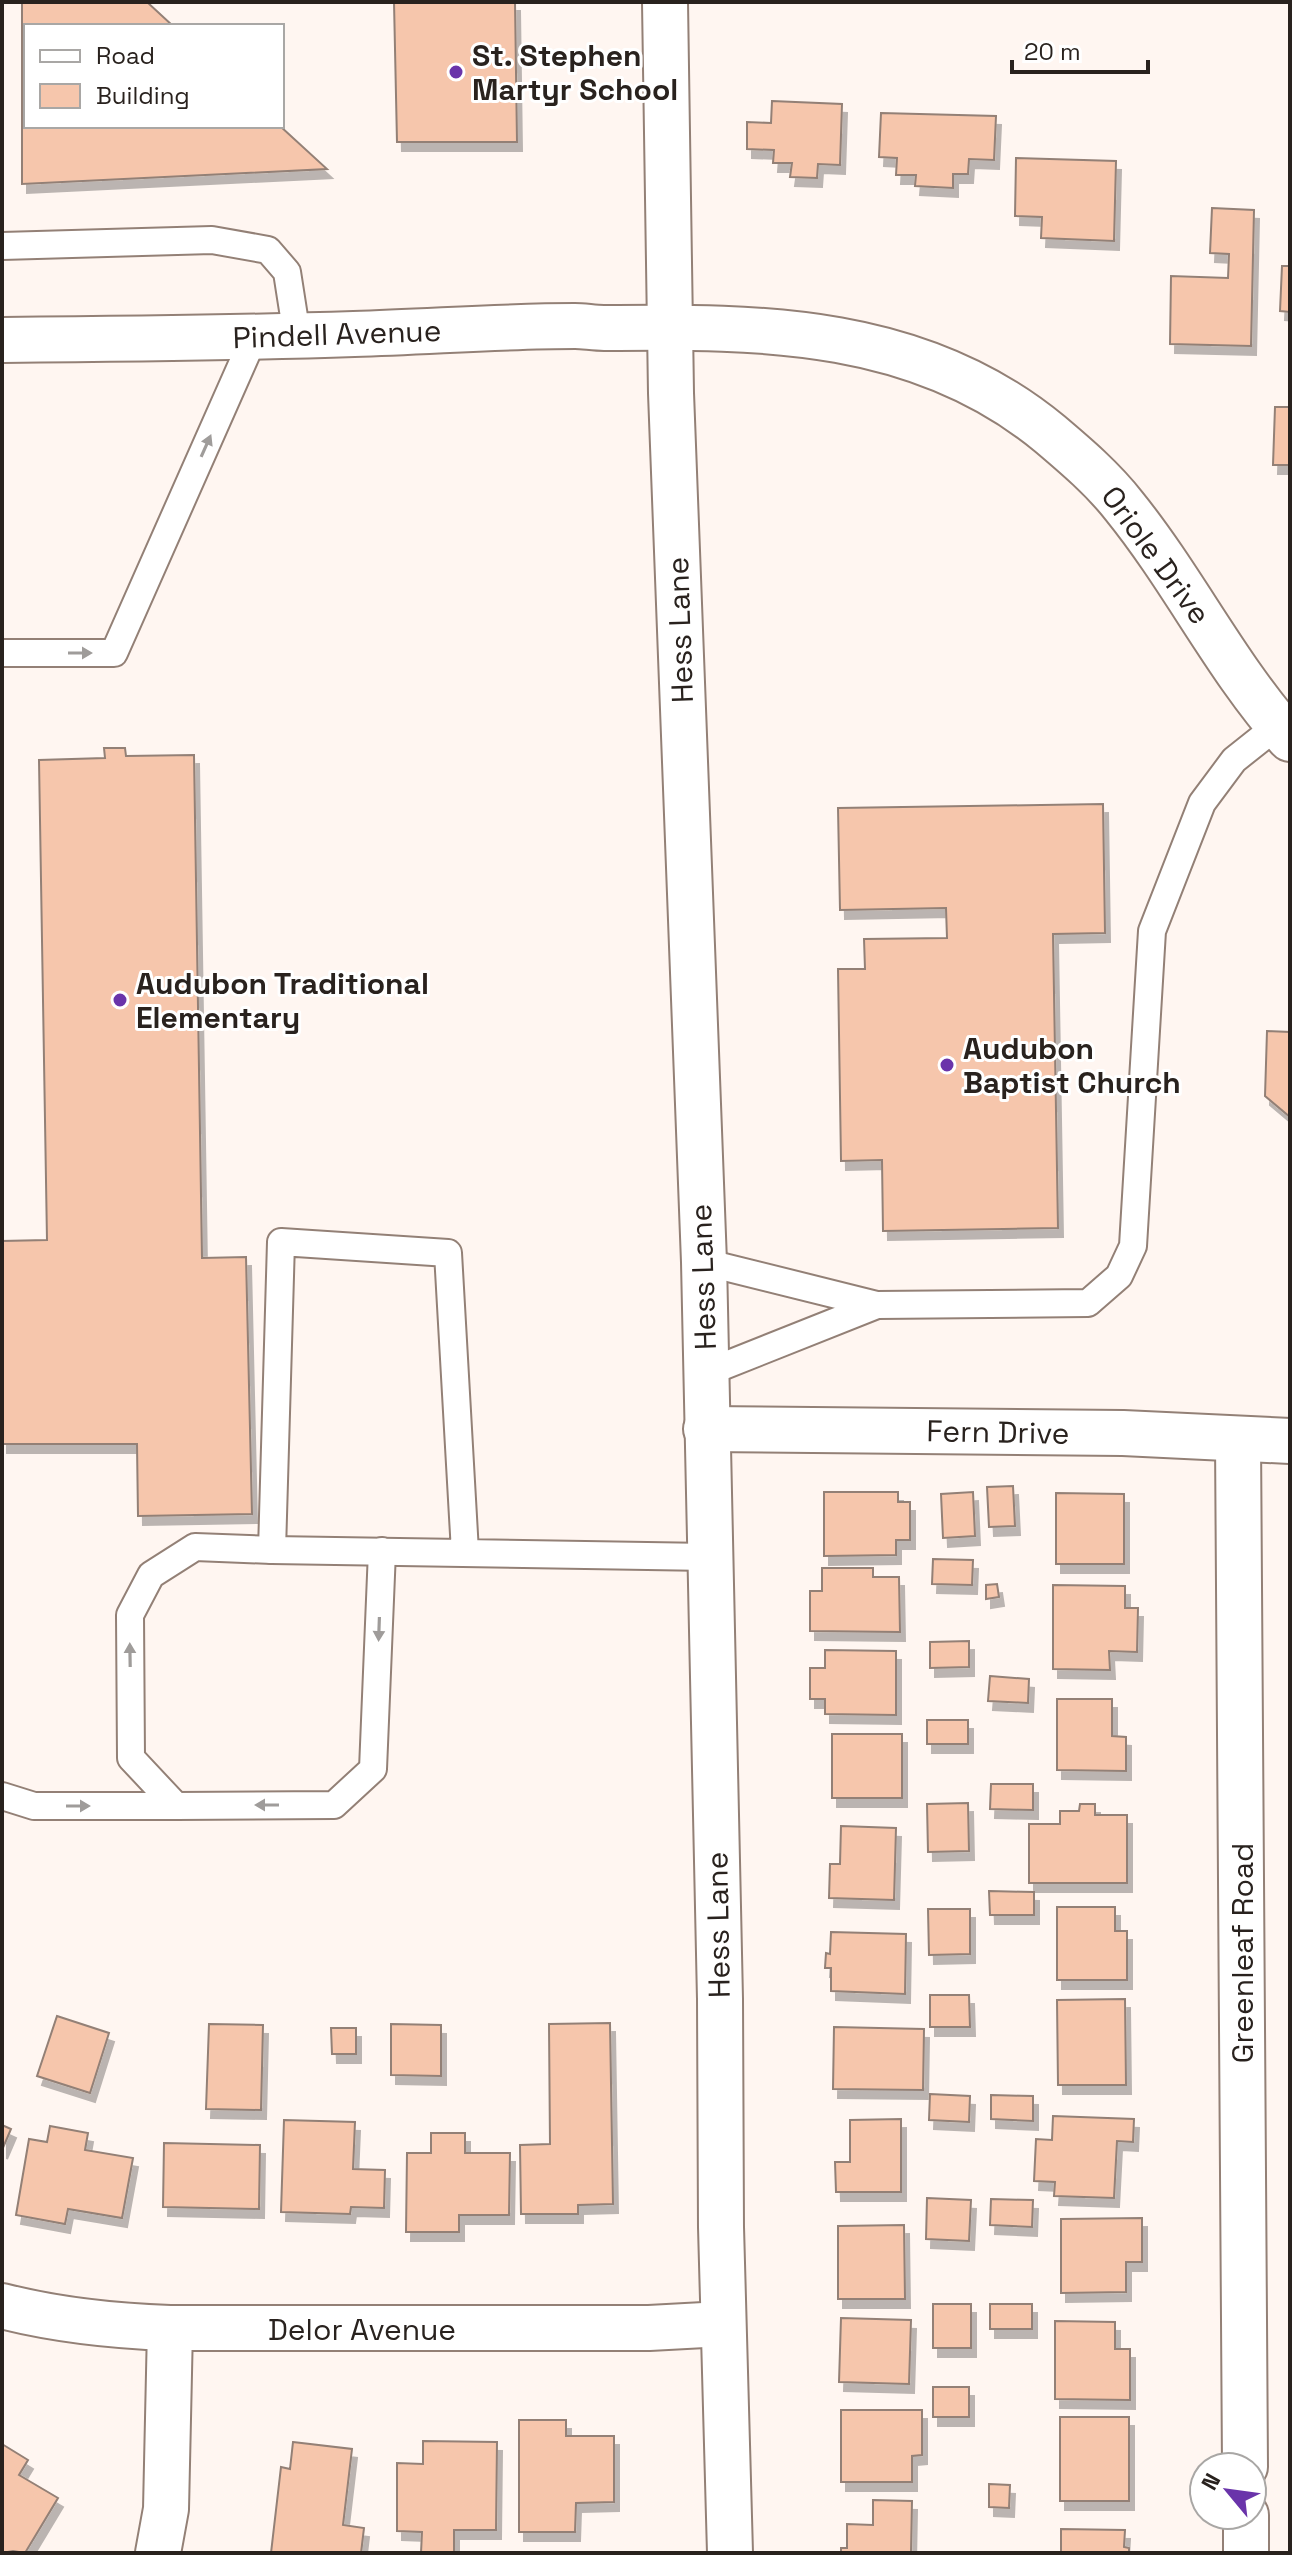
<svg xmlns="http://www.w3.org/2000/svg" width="1292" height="2555" font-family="'Space Grotesk',sans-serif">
<defs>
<filter id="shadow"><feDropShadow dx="5" dy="9" stdDeviation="0" flood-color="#0004"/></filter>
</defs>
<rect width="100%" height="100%" fill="#fff6f1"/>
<g fill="#f6c6ac" stroke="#938076" stroke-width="2" filter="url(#shadow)">
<polygon points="22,2 147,2 173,26 26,26 26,126 280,126 327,169 22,184"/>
<polygon points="394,2 515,2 517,142 397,142"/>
<polygon points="772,101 842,104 840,165 818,164 817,178 790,177 792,163 773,163 774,150 747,149 747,122 771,123"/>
<polygon points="881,113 996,116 994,160 969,159 968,174 953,174 953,188 915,186 916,175 896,175 897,158 879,157"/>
<polygon points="1016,158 1116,161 1114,241 1041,238 1042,217 1015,216"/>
<polygon points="1212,208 1254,210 1251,346 1170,344 1171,276 1228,278 1229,254 1210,253"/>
<polygon points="1282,266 1290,266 1290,312 1280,311"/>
<polygon points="1275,407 1290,407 1290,465 1273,465"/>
<polygon points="104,748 125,748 126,756 194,755 202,1258 246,1257 252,1514 138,1516 137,1444 2,1444 2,1241 47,1240 39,760 105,758"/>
<polygon points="1103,804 1105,933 1053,934 1058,1228 883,1231 882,1160 841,1161 838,969 865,969 864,939 947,938 946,908 840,910 838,808"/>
<polygon points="1267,1031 1290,1032 1290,1117 1265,1096"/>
<polygon points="1013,1486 1015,1526 989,1527 987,1487"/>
<polygon points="824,1492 898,1492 898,1502 910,1502 910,1540 896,1540 896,1555 824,1556"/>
<polygon points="973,1492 975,1536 943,1538 941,1494"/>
<polygon points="1056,1493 1124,1494 1124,1564 1056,1564"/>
<polygon points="933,1559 973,1560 972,1585 932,1584"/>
<polygon points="822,1568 873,1568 873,1577 899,1577 900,1632 810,1631 810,1591 822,1591"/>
<polygon points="997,1584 999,1597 986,1599 986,1585"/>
<polygon points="1053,1585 1125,1586 1125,1608 1138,1608 1137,1652 1109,1651 1110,1670 1053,1669"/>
<polygon points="969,1641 969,1667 930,1668 930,1642"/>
<polygon points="825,1650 896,1651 896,1715 825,1714 825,1699 810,1699 810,1668 825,1668"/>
<polygon points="990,1676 1029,1679 1028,1703 988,1701"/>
<polygon points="1057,1699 1112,1699 1112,1736 1126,1737 1126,1771 1057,1770"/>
<rect x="927" y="1720" width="41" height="24"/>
<rect x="832" y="1734" width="70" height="64"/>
<polygon points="991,1784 1033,1784 1033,1810 990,1809"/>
<polygon points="968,1803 969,1851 928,1852 927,1804"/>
<polygon points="1080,1804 1095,1804 1095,1815 1127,1815 1127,1883 1029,1883 1029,1824 1060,1824 1060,1811 1079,1811"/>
<polygon points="841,1826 896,1828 894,1900 829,1898 830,1864 840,1864"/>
<polygon points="989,1891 1034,1892 1034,1915 990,1915"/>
<polygon points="1057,1907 1115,1907 1115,1931 1127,1931 1127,1980 1057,1980"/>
<polygon points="928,1909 970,1909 970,1954 929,1955"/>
<polygon points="831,1932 906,1934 905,1994 831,1991 831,1968 825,1968 826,1953 830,1954"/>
<polygon points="930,1995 969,1995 970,2027 930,2027"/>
<polygon points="1125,1999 1126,2085 1058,2085 1057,2000"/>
<polygon points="57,2016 109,2033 90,2093 37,2076"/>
<polygon points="610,2023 613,2204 578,2205 578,2214 521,2214 520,2145 550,2144 549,2024"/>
<polygon points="209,2024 263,2025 261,2110 206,2109"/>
<polygon points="391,2024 441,2025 441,2076 391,2075"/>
<polygon points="834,2027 924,2029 923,2090 833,2089"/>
<polygon points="331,2028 356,2028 356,2054 332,2054"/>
<polygon points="930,2094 970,2096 969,2122 929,2120"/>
<polygon points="991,2095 1033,2096 1033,2121 991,2119"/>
<polygon points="1053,2116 1134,2119 1133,2142 1117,2141 1114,2198 1054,2196 1055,2182 1034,2181 1036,2139 1052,2140"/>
<polygon points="901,2119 901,2192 836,2192 835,2162 850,2162 850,2120"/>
<polygon points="284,2120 355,2122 353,2169 385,2170 384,2208 351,2207 350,2214 281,2212"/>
<polygon points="2,2125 11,2129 2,2150"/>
<polygon points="50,2126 88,2133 85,2150 133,2158 122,2218 68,2209 65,2224 16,2215 29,2139 47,2142"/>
<polygon points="431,2133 465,2133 465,2153 510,2153 509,2215 459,2215 459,2232 406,2232 407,2153 431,2153"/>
<polygon points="164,2143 260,2145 259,2209 163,2207"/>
<polygon points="927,2198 971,2200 969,2241 926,2239"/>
<polygon points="991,2199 1033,2200 1032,2227 990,2225"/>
<polygon points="1142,2218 1142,2262 1126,2262 1126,2292 1061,2293 1061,2219"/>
<polygon points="904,2225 905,2299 838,2299 838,2226"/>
<rect x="933" y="2304" width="38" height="44"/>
<rect x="990" y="2304" width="42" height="25"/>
<polygon points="841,2318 911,2320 909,2384 839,2382"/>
<polygon points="1055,2321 1115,2322 1115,2349 1130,2349 1130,2400 1055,2399"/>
<rect x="933" y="2387" width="36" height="30"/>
<polygon points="841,2410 922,2410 922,2455 912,2456 912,2482 841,2482"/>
<rect x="1060" y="2417" width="69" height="84"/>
<polygon points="519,2420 566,2420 566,2436 614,2436 614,2502 576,2503 575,2532 519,2532"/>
<polygon points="423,2441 497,2442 496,2530 454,2530 454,2553 421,2553 422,2532 397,2531 397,2463 423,2464"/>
<polygon points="293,2442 352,2449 343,2525 364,2528 361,2553 271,2553 281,2467 290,2469"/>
<polygon points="2,2444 28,2460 19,2475 58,2498 25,2553 13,2551 2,2553"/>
<polygon points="989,2484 1010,2485 1009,2508 989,2507"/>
<polygon points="873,2500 912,2501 911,2553 841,2553 841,2548 847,2548 847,2524 873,2525"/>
<polygon points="1061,2529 1125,2530 1124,2547 1129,2548 1129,2553 1061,2553"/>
</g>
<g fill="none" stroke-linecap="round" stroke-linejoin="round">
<defs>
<g id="lane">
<polyline points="2,246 212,240 268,250 287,272 297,336"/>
<polyline points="2,653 114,653 254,337"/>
<polyline points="704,1262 877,1305 1088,1303 1119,1276 1133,1246 1152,931 1202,803 1234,760 1278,725"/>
<polyline points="706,1373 877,1305"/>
<polyline points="272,1550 195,1547 151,1575 130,1615 131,1758 176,1806 334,1805 373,1769 382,1551"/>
<polyline points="465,1552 448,1253 281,1242 272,1550 709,1557"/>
<polyline points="2,1796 34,1806 176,1806"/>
</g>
<g id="street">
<polyline points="665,2 671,393 704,1262 720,1999 721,2227 730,2553"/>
<path d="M2,340C119,339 237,338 354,334C428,332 501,326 575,326C584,326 594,328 604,328C763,326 921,327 1050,434C1076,456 1103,479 1124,506C1184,580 1226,668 1290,739"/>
<polyline points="706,1429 1123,1433 1290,1441"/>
<polyline points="1238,1439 1245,2467"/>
<path d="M2,2306C57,2320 113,2326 170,2328H649L723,2324"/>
<polyline points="1246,2515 1246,2553"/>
<polyline points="158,2553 166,2509 170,2328"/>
</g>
</defs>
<use href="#lane" stroke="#938076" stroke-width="30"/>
<use href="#street" stroke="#938076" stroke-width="48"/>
<use href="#lane" stroke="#fff" stroke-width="26"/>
<use href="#street" stroke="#fff" stroke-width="44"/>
</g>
<defs><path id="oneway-solid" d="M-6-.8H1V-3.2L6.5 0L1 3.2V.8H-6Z" transform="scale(2)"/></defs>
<g fill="#9f9c9a">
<use href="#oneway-solid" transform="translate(206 446) rotate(-66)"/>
<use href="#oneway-solid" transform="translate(80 653)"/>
<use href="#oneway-solid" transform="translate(379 1629) rotate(92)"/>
<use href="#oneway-solid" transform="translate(130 1655) rotate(-91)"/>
<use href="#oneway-solid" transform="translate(267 1805) rotate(180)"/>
<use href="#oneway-solid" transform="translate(78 1806)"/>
</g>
<g fill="#6a34aa" stroke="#fff" stroke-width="3">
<circle cx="456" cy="72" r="8"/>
<circle cx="120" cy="1000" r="8"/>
<circle cx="947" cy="1065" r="8"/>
</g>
<g text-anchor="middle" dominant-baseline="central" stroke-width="6" stroke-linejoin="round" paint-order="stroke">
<g font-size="30" font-weight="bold" fill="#29221e" stroke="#fff" text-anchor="start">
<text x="472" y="55">St. Stephen<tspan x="472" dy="34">Martyr School</tspan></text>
<text x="136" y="983">Audubon Traditional<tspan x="136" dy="34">Elementary</tspan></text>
<text x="963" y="1048">Audubon<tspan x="963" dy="34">Baptist Church</tspan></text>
</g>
<g font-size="30" fill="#29221e" stroke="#fff">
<text transform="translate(337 334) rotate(-2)">Pindell Avenue</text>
<text transform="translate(1156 555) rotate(54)">Oriole Drive</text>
<text transform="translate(680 630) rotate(-92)">Hess Lane</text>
<text transform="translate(703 1277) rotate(-92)">Hess Lane</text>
<text transform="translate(998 1432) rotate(1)">Fern Drive</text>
<text transform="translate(718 1925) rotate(-91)">Hess Lane</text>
<text transform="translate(1242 1953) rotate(-90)">Greenleaf Road</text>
<text x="362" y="2329">Delor Avenue</text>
</g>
</g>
<rect width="1292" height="2555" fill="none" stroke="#29221e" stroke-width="8"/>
<rect x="24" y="24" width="260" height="104" fill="#ffffff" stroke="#a9a7a5" stroke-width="2"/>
<rect x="40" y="50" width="40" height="12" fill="#ffffff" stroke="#a9a7a5" stroke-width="2"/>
<text x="96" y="64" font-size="24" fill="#29221e">Road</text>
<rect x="40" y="84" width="40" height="24" fill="#f6c6ac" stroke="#a9a7a5" stroke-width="2"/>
<text x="96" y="104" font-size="24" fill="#29221e">Building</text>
<g transform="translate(1228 2491) rotate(299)"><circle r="38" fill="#ffffff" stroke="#a9a7a5" stroke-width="2"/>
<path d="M0-6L14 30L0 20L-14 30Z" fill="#6a34aa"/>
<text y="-12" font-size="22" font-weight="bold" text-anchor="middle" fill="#29221e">N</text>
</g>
<path d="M1012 60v12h136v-12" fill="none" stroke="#29221e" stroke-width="4"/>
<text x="1024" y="60" font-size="24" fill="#29221e" stroke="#ffffff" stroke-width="6" paint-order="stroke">20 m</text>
</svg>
